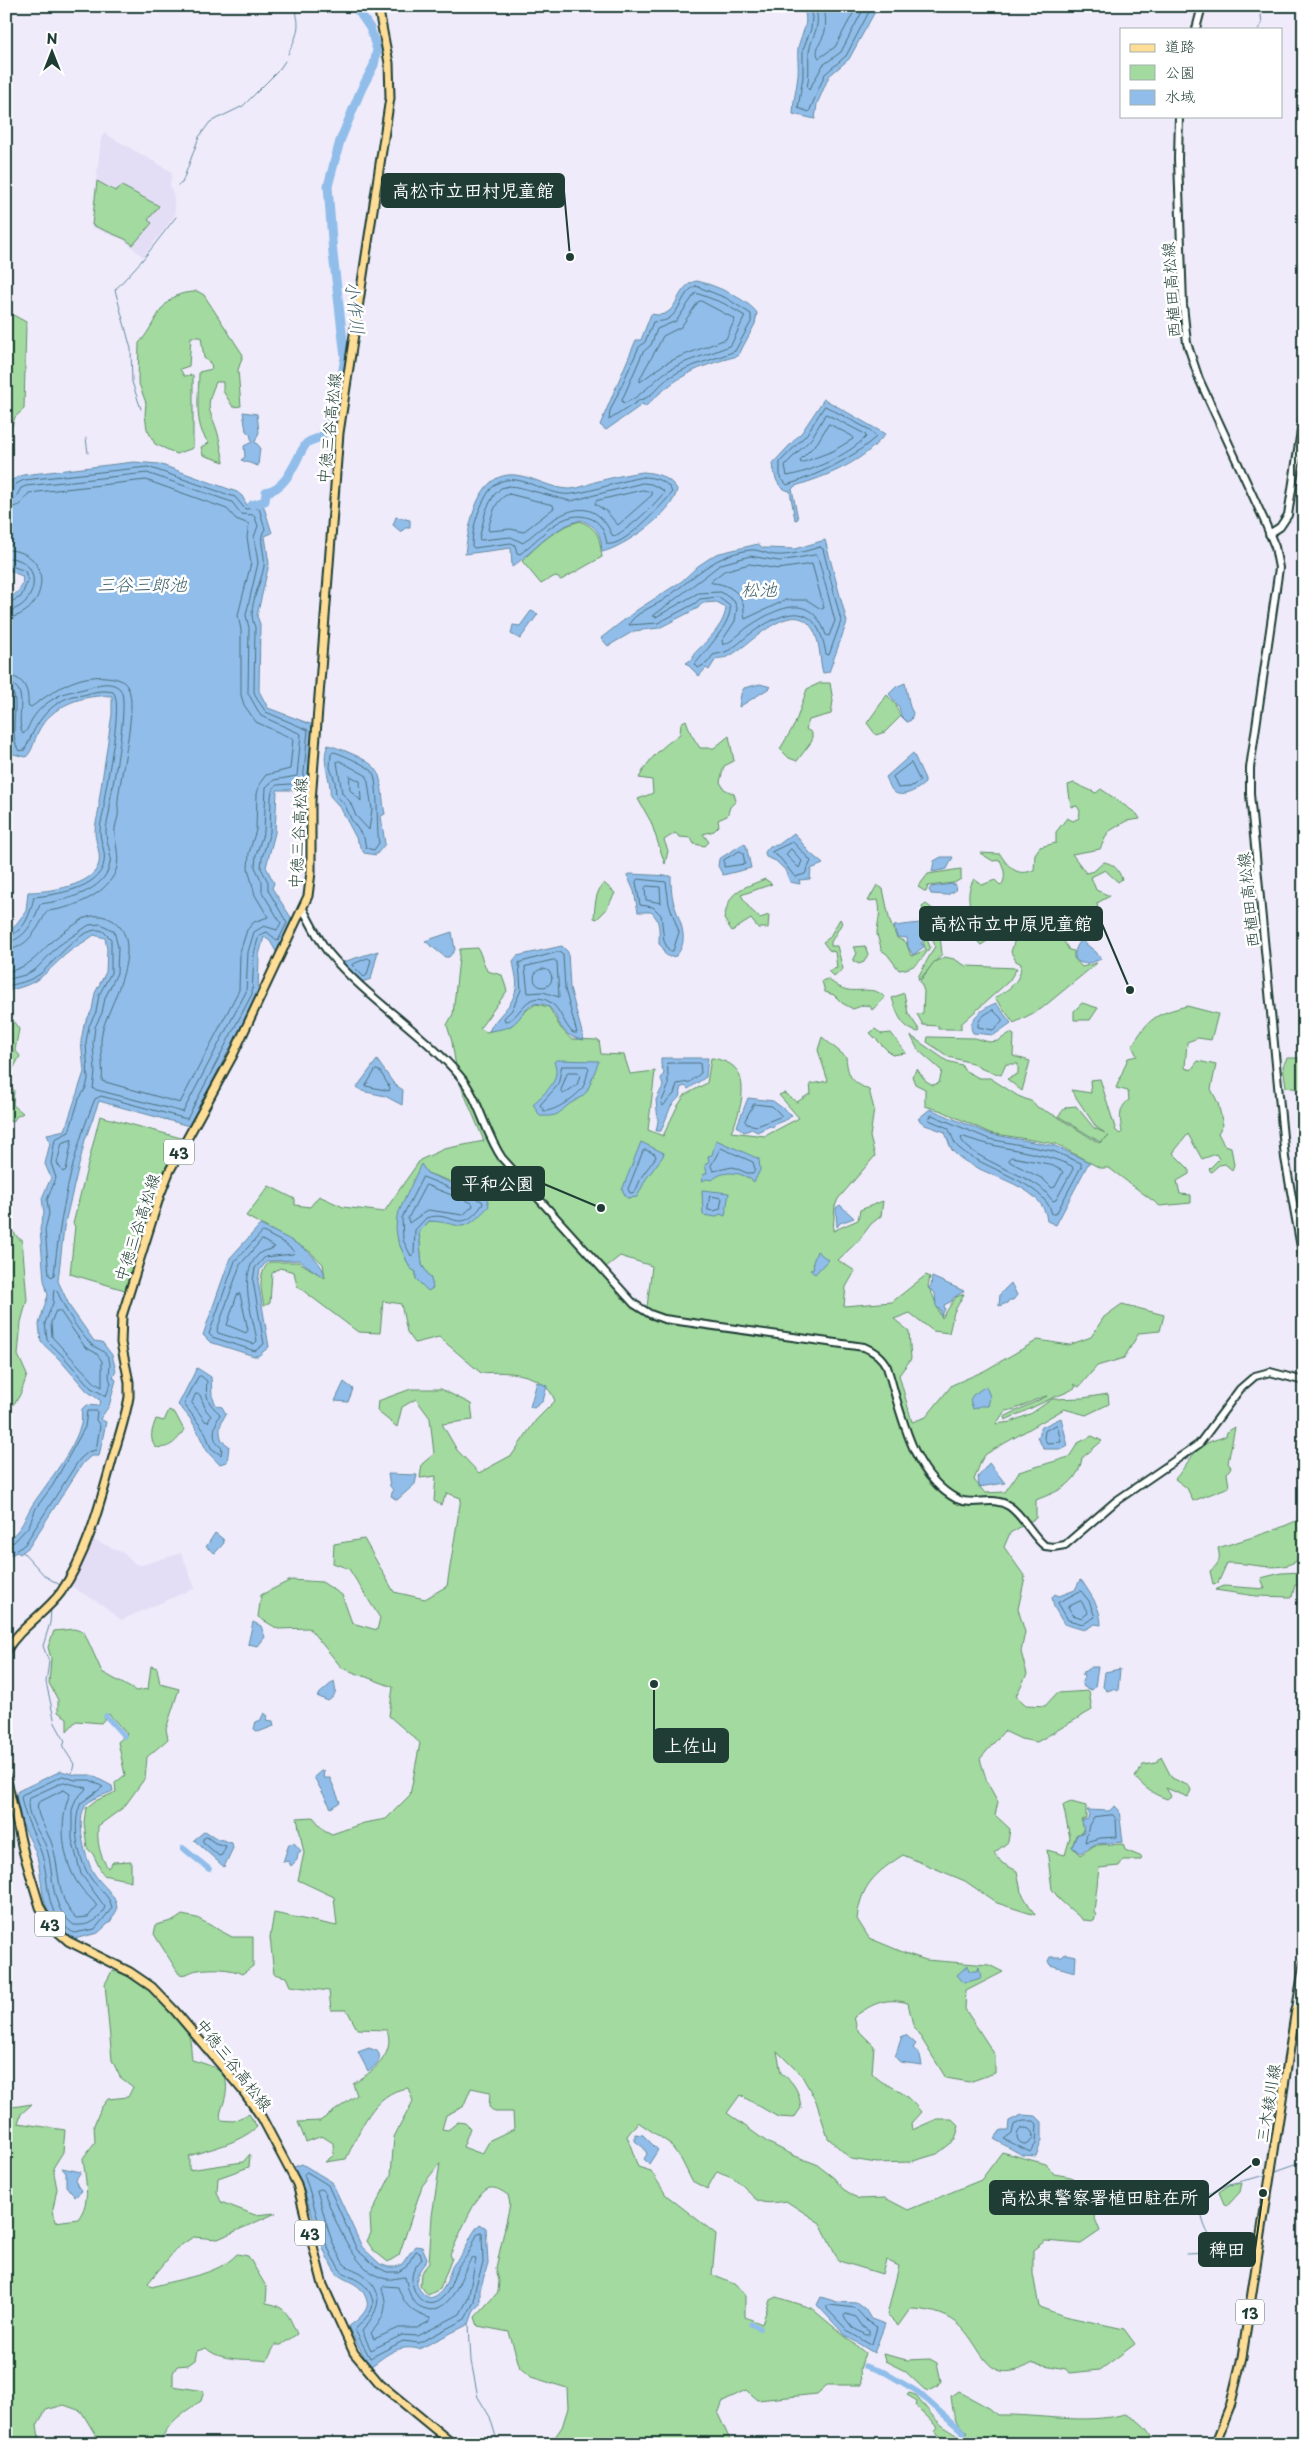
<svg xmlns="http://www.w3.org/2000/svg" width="1310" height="2450" font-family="'Playpen Sans','Klee One',sans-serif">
<rect width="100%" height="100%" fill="#efebfa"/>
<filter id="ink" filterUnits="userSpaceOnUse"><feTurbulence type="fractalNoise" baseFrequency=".02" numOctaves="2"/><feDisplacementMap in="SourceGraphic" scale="10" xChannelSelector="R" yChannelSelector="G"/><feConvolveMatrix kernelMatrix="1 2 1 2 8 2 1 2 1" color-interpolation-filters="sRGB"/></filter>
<g filter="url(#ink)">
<g fill="#e4ddf6">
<polygon points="104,133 172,172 170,185 174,198 175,215 143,257 124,240 91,227 101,139"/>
<polygon points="92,1539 123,1553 135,1564 142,1565 181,1553 195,1588 121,1620 103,1605 72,1587 69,1583"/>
<polygon points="1304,2015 1304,2046 1294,2042 1297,2020"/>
</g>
<g fill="#a2da9f" stroke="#608c6a" fill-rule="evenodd">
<polygon points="97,181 115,191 122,186 159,206 148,220 152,223 133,245 125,239 92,225"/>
<path d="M197,291L204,295L243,355L238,370L241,406L233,407L223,391V382H216C202,413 213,411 219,438C221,446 222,454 224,462L203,455L201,447L209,443C193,426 199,393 199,372L212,369L211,364L204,358L201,337H191L189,366L180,369L184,376L193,375V448L177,454L155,444L147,429L145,415L146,403L138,381L139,343C154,328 159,301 181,294C186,292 192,293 197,291Z"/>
<polygon points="6,311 26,322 24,409 15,417 6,444"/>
<path d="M580,521C600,530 599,537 602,557L561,580L555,576L541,584L522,561C540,543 555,528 580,521Z"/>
<polygon points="820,683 830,683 833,701 831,714 809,720 806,729 812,733 812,741 797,761 789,758 780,749 795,724 807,689"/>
<polygon points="887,695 896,705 900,717 885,732 876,735 867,723"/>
<path d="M686,720L691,734L700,748H714L729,736L734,761L724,766L720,782L724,789L734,794L736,801L730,807L727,816L718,820L719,826L714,831L703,834L709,842L705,846L694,844L691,838L680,837L675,833L664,840L668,851L665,864L651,822L638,799L653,793L652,780L639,778C649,758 662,747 680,734L681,723Z"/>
<path d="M1074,783L1096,793L1101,789L1137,814L1140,819L1126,821L1108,832L1100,849L1072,854L1086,873L1094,871L1104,862C1114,864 1118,869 1122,879L1118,882L1105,870L1091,877L1096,890L1110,896L1097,903L1098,912L1084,918L1062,938L1069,950L1074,951V958L1082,967L1097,963L1041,1009L1014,1023L995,998C1009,989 1021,982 1021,964L1016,961L1011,952L1020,923L1012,924L981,945L974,938L957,940L948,932L940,936L942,954L919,980L918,977L935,946L922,907L926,904L942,916L958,922L968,918C974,906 963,897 974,879L982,885L995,880L1001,886C1007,877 1004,869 1000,860L993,861L980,853L1000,854C1009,868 1017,877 1034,870L1035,854L1040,847L1056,843V832L1067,818L1073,821L1079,818L1080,811L1077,806L1071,807L1068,785Z"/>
<polygon points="961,869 961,879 954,883 928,886 926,892 918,887 928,874"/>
<path d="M765,879L772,884L741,895L750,909L760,918L769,915L768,928H758L751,919L732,931L724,919C730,889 739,890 765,879Z"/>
<path d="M604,883L615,893L606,910L597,919L594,918C595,906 595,892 604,883Z"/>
<path d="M877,885L883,889L890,922L897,938L906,942L911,956L926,950L923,943L927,939L930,947C922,960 915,969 899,970L887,954L881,950C881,944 878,940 877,934C877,922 882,913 878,900L868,901Z"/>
<polygon points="840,919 842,923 831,942 831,946 837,946 843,969 834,977 828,971 837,968 835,952 829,950 823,942 829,938"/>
<polygon points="865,946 868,954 864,962 859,964 853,961 857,953 853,947"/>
<path d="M478,948L487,971L502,975L507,991L480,1028L486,1032L511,1026L528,1009L536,1004L549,1007L560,1027L571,1039L599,1040L601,1054L624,1055L630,1074L655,1071L648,1130L663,1136L677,1107L685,1095L707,1083L711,1058C716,1058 720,1060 726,1062C752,1072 741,1113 731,1132L765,1136L799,1118L779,1095L784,1093L797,1102L811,1093L810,1084L828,1081L818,1050L822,1037L846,1057C848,1077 851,1081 869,1090L874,1109L870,1137L875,1156L838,1199L835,1206L833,1231L858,1220L860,1210L883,1201L881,1216L871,1224L859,1240L838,1260L855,1271L846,1287L844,1306L892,1302L926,1275L930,1277L928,1287C935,1296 936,1308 942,1318L956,1297L964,1294L954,1312L949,1333L933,1331L910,1313L894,1319L909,1331L911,1359L899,1375L912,1422L926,1417L952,1385L984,1371L1038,1340L1069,1345L1091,1337L1104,1317L1122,1304L1164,1315L1160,1331L1139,1333L1124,1358L1097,1366L1079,1387L1074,1384L1076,1387C1066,1394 1058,1395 1048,1400C1033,1407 1020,1414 1005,1420L1004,1417L1047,1396C1032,1399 1020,1410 1005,1411L996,1424L1011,1422L1032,1413L1052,1399L1083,1398L1108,1394L1109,1404L1086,1415L1064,1409L986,1454L981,1461L974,1480L985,1493L1005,1492L1019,1472L1069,1457L1078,1443L1092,1436L1102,1441L1082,1458C1078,1485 1058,1491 1036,1500V1518L1010,1533L1004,1547L1025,1577L1018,1609L1025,1632L1021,1652L1027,1674L1016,1696L1026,1705L1045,1706L1057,1693L1089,1691L1092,1710L1037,1742L1021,1739L1004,1731L980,1759L987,1782L998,1802L995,1815L1010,1829L1008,1842L994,1853L1002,1863L1017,1871L1021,1892L1035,1915L997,1903L965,1881L903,1855C875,1873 861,1885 857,1919L869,1938L905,1953L926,1960L989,1965L1003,1972L966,1991L965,2009L995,2055V2073L969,2082L946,2078L913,2025L908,2003C886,1997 873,2003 854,2017L857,2029L874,2046L872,2073C881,2083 885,2083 896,2089C906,2095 914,2103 921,2112L911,2123L912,2130L937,2119H952L959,2126L955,2140L937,2154L910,2162L877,2163L851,2159L828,2138L816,2101L802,2076L777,2051L781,2073C795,2083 799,2091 801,2108L794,2118L778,2117L740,2095L727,2113L767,2142L795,2156L816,2164L834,2178L843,2189L859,2199L885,2198L908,2210L981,2180L1002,2152L1046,2164L1054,2174L1071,2177L1096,2197L1094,2216L1100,2231L1081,2244L1045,2241L1033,2250V2274L1039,2307L1064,2316L1124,2329L1135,2344L1100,2370L1069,2373L1066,2369L1033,2363C984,2390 985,2347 957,2323C944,2313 926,2309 910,2309L898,2326L887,2315L899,2266L886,2260L882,2274L839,2261L820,2223L786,2201C750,2207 758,2197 735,2179C731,2176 723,2174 717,2171L707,2189L692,2181L681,2159L669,2143L638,2122L627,2136L638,2167L651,2171L666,2195L716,2234L712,2275L734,2284L745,2294V2317L762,2324L770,2300L776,2297L811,2308L865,2353L860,2369L861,2385H827L817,2394L758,2400L746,2390L723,2401L718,2414L732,2444H550L562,2427L568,2408L567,2388L531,2377L520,2368L509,2332L478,2326L475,2317L498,2292L499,2281L496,2268L510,2204L508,2195C503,2192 497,2187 490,2188C476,2190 457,2242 450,2255L452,2258L440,2289L428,2295L420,2285L421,2273L429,2263L432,2216L440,2163L422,2186L399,2255L388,2262L373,2250L367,2241L371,2233L370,2216L391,2175L394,2137L413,2101L408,2088C373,2092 360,2131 346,2159L325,2162L334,2155L333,2143L322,2136L306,2142L298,2122L320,2121L357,2095L353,2084C372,2072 396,2055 387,2030L357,2029L347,2010H331L329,1991L290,1986L286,1977L274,1974L270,1937L274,1913L337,1926L334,1897L298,1880L304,1853L297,1818L313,1817L324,1830L332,1834L364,1823L386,1819L410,1795L420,1743L389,1716L393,1687L342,1668L309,1628L278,1629L258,1617L261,1595L291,1580L322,1582L342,1595L352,1623L377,1630L380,1618L349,1569L333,1563L334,1544L364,1539L394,1592L425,1599L447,1586L461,1498L447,1493L441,1505L434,1501L436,1476L420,1478L422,1464L434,1454L430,1418L416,1399L402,1407L397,1427L377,1411L378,1401L411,1389H441L471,1404L473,1420L442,1424L457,1450L479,1473L512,1455L536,1420L555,1401C545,1372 507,1371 481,1373L439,1337L415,1343L407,1332L401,1304L383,1301L380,1333L358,1332L297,1286L294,1272L280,1268L272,1273L270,1303L264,1306C261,1289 257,1276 269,1262H299L325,1278L323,1264L309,1251L246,1216L269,1186L295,1199V1205L310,1207L319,1196L343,1207L384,1212L420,1160L444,1149L484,1141L458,1079L452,1042L447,1025L453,1014L460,949ZM421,1165L427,1173L455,1183L439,1221H429L419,1232L422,1265L431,1279H416V1272L410,1268L398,1241ZM620,1256L652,1266L647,1307L636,1303L606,1267ZM471,2088L490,2092L489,2107L495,2112H513L514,2129L490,2140L482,2154L463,2147L470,2128L465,2123L458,2122L448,2130L442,2129L446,2115L463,2107Z"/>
<polygon points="945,957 954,959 966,966 1017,968 1009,981 961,1024 961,1029 938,1029 938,1026 923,1025 917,1014 923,1013 924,991 920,981 934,962"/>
<path d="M827,979C834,983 840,989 848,990C861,992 876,986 885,998L872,1010L870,1006L864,1005L853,1009L842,1003L834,995L825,992L822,981Z"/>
<path d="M904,993L908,1013L920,1031L918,1032C901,1028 897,1013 892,998Z"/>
<polygon points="1082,1003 1098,1008 1090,1020 1074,1020 1074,1011"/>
<path d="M1187,1006L1218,1014L1211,1040L1198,1038L1187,1042L1185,1068L1191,1070L1198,1061L1216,1065L1211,1089L1218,1103L1223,1125L1218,1133L1224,1145L1231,1147L1234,1165L1232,1170L1225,1164L1219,1165L1211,1172L1209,1169L1219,1159L1216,1154L1202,1159L1188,1134L1173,1153L1189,1169V1174L1177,1181L1180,1194L1191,1195V1203L1160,1206L1109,1168H1100L1056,1144L990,1133L942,1111L925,1106V1089L915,1084L912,1076L917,1069L926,1081L933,1085L939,1083L942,1071L918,1050L911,1036L947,1061L962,1065L964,1070L979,1078H990L1018,1096L1033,1102L1037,1107L1056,1116L1099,1143L1109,1136L1100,1142L1058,1116L1066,1107L1076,1106L1094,1128L1105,1133L1096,1127L1071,1090L1091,1093L1090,1080L1100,1079L1116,1131L1120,1134L1122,1132C1120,1119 1118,1108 1129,1100L1128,1091L1116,1088L1128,1058L1137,1056L1132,1046C1149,1018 1155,1014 1187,1006Z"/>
<polygon points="9,1020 13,1021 19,1029 15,1050 20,1056 9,1077 10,1088 14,1090 13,1105 23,1113 16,1117 13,1122 6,1120 6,1022"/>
<polygon points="875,1029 882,1034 891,1033 906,1053 892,1055 870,1033"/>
<polygon points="1010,1033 1014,1035 1013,1056 1030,1061 1022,1091 1007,1079 1018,1074 1018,1064 1006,1064 1001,1075 982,1069 972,1063 949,1057 927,1042 928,1037 975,1038 989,1042 998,1041"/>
<polygon points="1304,1055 1304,1090 1286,1087 1283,1066 1287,1058 1300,1058"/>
<polygon points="100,1116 181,1138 161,1177 125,1290 70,1274 75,1226 73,1224"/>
<path d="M6,1223L19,1239H22L27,1300L21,1322L18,1355L27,1375C22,1389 20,1402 6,1410Z"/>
<path d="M169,1410L175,1413L184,1430C177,1441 169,1450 155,1447C149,1437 152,1430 156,1419L164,1421Z"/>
<path d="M1235,1427L1228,1463L1231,1467L1227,1473L1229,1487L1193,1501L1187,1488L1175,1479C1185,1468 1194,1449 1207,1443C1213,1440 1219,1439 1226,1436L1227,1432Z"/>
<path d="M1304,1517L1303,1556C1282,1576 1253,1562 1227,1563L1218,1583L1213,1584L1210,1571C1219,1564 1221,1560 1218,1548C1248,1538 1275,1532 1304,1517Z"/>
<polygon points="1304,1572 1304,1584 1295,1585 1292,1597 1256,1596 1215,1590 1224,1586 1265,1589 1261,1578 1281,1573"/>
<path d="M74,1629L84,1632L102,1672L136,1691L148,1689L151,1666L157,1668L160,1684L179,1689L166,1729L168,1739L147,1757L145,1778L124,1807L98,1826C97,1841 99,1855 108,1868L113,1862L131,1861V1881L103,1875L93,1854L87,1848L84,1822L86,1808L95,1801L116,1792L115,1783L125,1775L118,1742L127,1734L109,1714L101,1723L76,1721L67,1731V1718L58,1712V1700L49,1683L51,1658L48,1647L54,1631Z"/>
<path d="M1161,1757L1172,1778L1189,1786L1191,1790L1188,1797L1166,1788L1171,1796L1167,1799C1153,1794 1145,1789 1135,1777L1143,1765L1156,1763Z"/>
<polygon points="1071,1802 1086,1806 1086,1818 1081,1820 1084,1827 1082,1832 1076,1835 1072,1847 1080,1855 1095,1845 1123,1844 1125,1850 1142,1857 1141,1860 1123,1860 1119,1866 1099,1868 1094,1912 1096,1915 1094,1921 1083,1920 1060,1900 1052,1889 1047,1850 1065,1855 1070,1838 1063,1805"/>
<path d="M182,1915L197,1918L232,1937H253V1966L242,1974C231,1968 211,1968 198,1970C190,1971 187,1976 179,1974L154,1934L156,1925L175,1920Z"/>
<path d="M112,1971C143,1977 173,2006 188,2034C191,2039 191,2053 192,2060C217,2067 233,2072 224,2102C222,2109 219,2113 221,2120L233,2121L249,2114L257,2127C237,2144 213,2148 189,2156V2170L243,2162L250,2154L249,2167L218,2178L217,2192L221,2202L255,2215L276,2213L218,2239L193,2237L177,2248L148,2283L152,2287C179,2278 217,2276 237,2254L248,2256L267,2288L266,2303C287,2306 289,2317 297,2334L281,2345H275L267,2361C248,2358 220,2362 206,2348L197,2351L195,2360L188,2365L177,2366L173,2373V2386L204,2391L201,2401C181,2414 169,2421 159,2444H101L81,2411L64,2405L46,2410L37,2425L40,2444H6V2108L32,2104L21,2114L18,2123L65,2130L63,2152L53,2168L57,2189L53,2209L55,2222L78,2219C92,2201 85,2179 83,2158L95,2142L94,2125L101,2108L108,2099L128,2097L133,2087L120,2077L112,2060L105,1984Z"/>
<polygon points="1242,2183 1240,2192 1228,2205 1224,2204 1219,2192 1229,2185"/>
<polygon points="883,2354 907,2360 930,2359 937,2363 941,2381 937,2387 927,2392 905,2371 885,2361"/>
<path d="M958,2391L989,2408L998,2415C1040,2414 1084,2425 1125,2414C1140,2421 1147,2426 1154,2442L1157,2444H958L957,2441L940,2436L935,2431L938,2427L916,2406L917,2401L907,2395L909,2393L916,2395C929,2411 939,2428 961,2437L968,2432C953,2425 953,2410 951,2396Z"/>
</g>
<g fill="#90bdea" stroke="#638aa1">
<path d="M803,6H878L849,59L829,76L817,104L815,119L793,114C793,100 797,88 798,75C799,66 797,57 798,48C802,30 810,26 803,6Z"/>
<path d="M696,281C711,283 749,300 757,313L755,324L738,356C697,366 675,377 645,407L643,404L606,430L600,425L636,340H641L651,314C680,321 673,287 696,281Z"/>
<path d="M824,399L885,434C864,462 827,476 795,486L792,489L798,519L795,520L790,491C777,489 774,476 773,463L802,432Z"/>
<polygon points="243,412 257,414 259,432 255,442 260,447 258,466 241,460 245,457 244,446 252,442 250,434 246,431"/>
<path d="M134,462L159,464L237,492L242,496L247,505L262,501L272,533L265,536L269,564L257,616L260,624L259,691L268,708L313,725L309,790H277L275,833L266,867L274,883L272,888L294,922L278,955L270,941L264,937L259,955L258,995L189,1126L99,1101L85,1140L64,1227L58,1281L70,1307L94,1341L102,1342L112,1355L116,1371L113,1377L116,1380L109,1406L100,1419L106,1422L99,1456H91L83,1463L29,1547L20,1554L17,1552L6,1557V1541C24,1528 23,1520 33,1504C48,1482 74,1450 81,1424C82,1420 81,1414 82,1409L86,1405L98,1406L101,1401L87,1391L59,1359L41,1342L39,1324L48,1295L44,1280L40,1229L44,1213L42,1198L51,1178L45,1164L50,1143L47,1134L65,1130L84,1072L81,1041L84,1025L92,1010L95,993L106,972L107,949L105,938L94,935C85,942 74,947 65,955C42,976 39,984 6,991V931L14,927L26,911L28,892C48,892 94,886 99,863C101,852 95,842 95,832C95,821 100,812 99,801L112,714V696C84,694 51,705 38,732C34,740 33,751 26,757L13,754L8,722L10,697L6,694V600C16,595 25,587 22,576L6,569V499L12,480L23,475Z"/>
<path d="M643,472C657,473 669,477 677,489C675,512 624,547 602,552C601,534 598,527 581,520C549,529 537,549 512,567L511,548L465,554C469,523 478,466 521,476C537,479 553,489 569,489C577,489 587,485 595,482C611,478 626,474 643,472Z"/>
<polygon points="396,517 410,520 410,528 405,528 401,532 393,525"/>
<path d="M825,540L847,622L829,672L823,673C819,659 821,638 810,625C788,599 747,649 727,657C724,658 719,658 716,659L709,670L706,668L699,676L686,663L694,658L693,655C705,642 724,627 726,608L717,602L702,603L698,608L659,628L634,631L608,646L601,638L637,610L682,581L698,566L716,554L758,544L763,548L795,549Z"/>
<polygon points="531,611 538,614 520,639 511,634 513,625 520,626"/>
<polygon points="905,683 910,707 913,713 911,720 907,722 901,716 899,707 889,694 896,687"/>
<polygon points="760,684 771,687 739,707 741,694 744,688"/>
<path d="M328,745C339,748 372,760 377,771C383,782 382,801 385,814L381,816L385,844L376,855L364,853L340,807L330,796C332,779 320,762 328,745Z"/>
<path d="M913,753L925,779V783C919,789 902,799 894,792C890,789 888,781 886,777Z"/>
<polygon points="794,833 810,853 823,864 811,869 810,879 799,880 800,884 790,882 785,870 776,861 766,857 765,852 770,846 778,845"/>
<polygon points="743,844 746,845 751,868 723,875 718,866 719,859"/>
<polygon points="941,857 953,857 947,869 932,872 934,861"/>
<path d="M630,874L671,876C671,883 671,892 673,900C677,918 692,938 676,956L669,957L664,953L663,948L659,944C659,932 661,920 651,912H638L634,891L627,875Z"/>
<polygon points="952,884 956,885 955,891 947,895 931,894 929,890 931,887"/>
<polygon points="920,923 925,938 921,944 925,946 913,955 908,947 907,938 897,937 894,926"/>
<polygon points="452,932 455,950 449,957 445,957 425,941"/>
<path d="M1081,940L1096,952L1101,959C1080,969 1066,961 1081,940Z"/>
<path d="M562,946L568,952L570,988L584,1040C552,1036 562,1008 542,1004C527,1000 522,1019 512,1025C506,1029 496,1030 489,1031C496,1016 513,1007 516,989C518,980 514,970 513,961L517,956Z"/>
<polygon points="378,951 371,979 362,982 344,967 343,962"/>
<path d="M996,1003L1011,1023L994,1035L973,1033C965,1020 985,1007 996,1003Z"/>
<polygon points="661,1058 708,1058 706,1077 688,1089 685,1086 680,1088 681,1095 671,1106 661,1131 656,1131 658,1121 656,1100 663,1086 661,1079 664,1073 661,1065"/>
<polygon points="377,1060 394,1084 403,1090 402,1105 385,1096 362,1091 357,1087"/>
<path d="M556,1060L599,1061C596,1068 590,1085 587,1091C584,1096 576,1100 571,1103C558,1112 561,1117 540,1116L533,1104C545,1093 562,1080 554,1062Z"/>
<polygon points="748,1098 773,1101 792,1115 788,1119 775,1124 773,1128 770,1126 757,1132 752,1129 744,1132 737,1126"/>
<path d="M930,1109L990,1134L1055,1146L1089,1162L1056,1225L1047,1221C1044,1180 974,1178 952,1150C949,1145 947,1137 945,1132L925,1125L918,1119Z"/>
<path d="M716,1140L759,1159L760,1170L754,1182C743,1172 724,1169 712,1180L707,1179L702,1181L703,1175L707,1173L705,1165L709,1161L708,1156L712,1155Z"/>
<polygon points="641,1142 664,1153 663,1156 646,1179 637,1197 627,1198 622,1190"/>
<path d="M421,1164L427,1173L487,1198L489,1206C459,1238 465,1222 429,1221L419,1232L422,1265L431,1279L433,1288L428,1291L416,1279V1272L410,1268L398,1241L396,1230L397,1216Z"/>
<polygon points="702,1190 729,1193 725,1216 720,1214 716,1217 703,1215"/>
<polygon points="840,1205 854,1218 840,1223 837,1227 836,1208"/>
<path d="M260,1225C283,1236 318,1250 325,1276L320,1275L299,1260L267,1261L260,1270L258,1281L269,1347L258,1356H254L210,1342L203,1335L230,1258Z"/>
<polygon points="817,1251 828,1260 815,1274 810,1270 814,1268 813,1262"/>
<polygon points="932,1277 964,1291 953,1298 952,1301 944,1305 945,1309 941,1317 941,1311 936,1306 935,1293 928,1288 931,1286"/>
<polygon points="1011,1283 1017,1295 1013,1300 1009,1300 1007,1303 999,1306 1000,1294"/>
<path d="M197,1368L211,1377L212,1396L216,1405L222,1407L226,1414C220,1424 218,1429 222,1441L229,1446L227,1462L219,1464C215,1459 208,1454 206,1449C196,1430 195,1421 178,1405Z"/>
<polygon points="344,1382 353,1389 348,1402 335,1401"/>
<polygon points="537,1382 547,1386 543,1401 534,1408 530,1407"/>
<polygon points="986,1386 990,1397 988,1406 981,1406 973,1409 970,1400 973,1395"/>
<polygon points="1061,1418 1068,1446 1063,1449 1044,1449 1037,1437 1040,1435 1040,1428"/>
<polygon points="989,1463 1005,1483 979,1487 978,1477"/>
<polygon points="388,1474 417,1475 415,1484 397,1500 391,1496 393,1490 390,1486"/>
<polygon points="215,1533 223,1539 224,1543 215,1553 206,1547"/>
<path d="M1080,1580L1082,1581C1091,1595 1101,1608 1101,1625L1095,1624L1084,1630L1064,1624L1054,1607L1052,1597L1055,1594L1059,1596L1075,1590Z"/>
<polygon points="253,1622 261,1626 265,1637 258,1646 248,1644"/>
<polygon points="1092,1667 1098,1667 1095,1687 1092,1690 1084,1687 1082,1682 1084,1677 1082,1673"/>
<polygon points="1120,1669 1118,1691 1113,1689 1107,1691 1103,1687 1105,1672"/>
<path d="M334,1681C336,1691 337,1695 328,1701L317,1696Z"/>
<polygon points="264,1713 268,1716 266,1720 273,1721 274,1726 258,1732 254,1729 256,1721 260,1721"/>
<path d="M61,1771L76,1775H91L112,1786L113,1791C105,1795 92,1797 86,1805C75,1819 85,1861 95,1875C102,1886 117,1894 117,1910L110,1922L98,1933L74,1939C63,1931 54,1922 48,1910C40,1893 42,1875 37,1857C32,1838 9,1810 18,1791Z"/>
<polygon points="321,1771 324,1771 323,1778 330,1778 340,1802 331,1808 314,1777"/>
<polygon points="1115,1806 1119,1810 1123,1842 1095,1844 1080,1853 1072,1847 1077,1835 1084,1832 1082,1821 1088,1819 1089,1813 1087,1810 1109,1811"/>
<polygon points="205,1831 216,1838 232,1843 233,1848 224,1867 194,1840"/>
<polygon points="294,1843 301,1851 298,1853 297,1860 291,1866 288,1861 283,1862 289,1844"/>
<polygon points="1065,1954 1076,1956 1075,1972 1050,1965 1048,1961 1050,1957 1062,1957"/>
<polygon points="968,1965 969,1971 977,1971 979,1967 981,1978 964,1983 957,1975"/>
<polygon points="906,2035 916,2044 913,2048 920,2055 922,2065 900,2062 895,2057 902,2036"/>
<path d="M369,2048L377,2051C384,2059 375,2067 368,2071L358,2052Z"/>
<polygon points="1022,2115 1036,2116 1042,2122 1042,2140 1036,2156 1022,2155 994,2139 1001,2130 1008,2130 1009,2121"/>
<polygon points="635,2134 643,2135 658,2150 649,2164 644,2159 647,2154 644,2148 635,2141"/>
<path d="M302,2164L332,2182L362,2247L380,2264L388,2267H396L402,2264L415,2246L422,2247L427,2258C426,2264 421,2266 419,2272C413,2283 420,2294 430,2298C445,2295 447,2279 452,2267C455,2261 461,2257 464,2251C469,2241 472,2232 480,2224L486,2228L488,2263L480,2290V2304L474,2310L469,2324L419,2349C397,2344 387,2355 370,2367L348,2327C355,2322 370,2311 367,2301C361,2279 342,2283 334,2270C315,2239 311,2200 294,2167Z"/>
<path d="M62,2168L81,2172C74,2180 75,2184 82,2191L75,2197L66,2186V2173Z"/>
<polygon points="821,2297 837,2302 857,2303 865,2309 871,2319 885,2324 874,2353 846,2336 817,2305"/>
</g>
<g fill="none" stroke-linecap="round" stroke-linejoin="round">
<g stroke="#4c707d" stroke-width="1">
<polyline points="809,6 812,17 811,29 803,49 803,77 798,108 809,112 825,74 846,56 872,6"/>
<path d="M815,6C822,27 812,34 809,52C808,64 810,75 807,87L809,90L823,65L841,52L865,6"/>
<path d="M823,6C826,15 826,22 825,31C823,40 813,50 819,58L835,47L857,6"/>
<path d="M696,286L726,298L751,314V322L735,351C714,360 690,364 670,377C660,383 652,398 640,400L609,420L610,411L639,347L645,342L653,322C658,321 663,322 668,319C681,312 682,291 696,286Z"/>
<path d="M696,293L723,303L745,316L731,345C710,355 686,359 666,372C654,380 637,401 623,403L622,400L643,352L651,345L657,329L676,321Z"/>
<path d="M701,301L735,319L726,339L679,357L663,365L640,382V379C647,363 656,352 663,336L681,327L698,302Z"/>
<path d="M825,406L870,430L876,437C851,460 817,475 787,485L780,477V462L806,435Z"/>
<path d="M826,414L865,434L866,437C848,455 811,472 787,476L785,465L811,439Z"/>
<polygon points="829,424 852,436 853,439 833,451 801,463 800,460 817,443"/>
<path d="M643,477C653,477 670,481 672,493C662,505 623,548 607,544C605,533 602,524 592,519C563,506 540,539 520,554L517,553L515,545L511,543L474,548L472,546C472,529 477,513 485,498C506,457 542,498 572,494C595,491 619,481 643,477Z"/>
<path d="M643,483L651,484L663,490L664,493C650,509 634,525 615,536L612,535C590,485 550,520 523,543L511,537L481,540L479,539L486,510L494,495L501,488L509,486L518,487L570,501Z"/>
<polygon points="643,490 651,492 652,495 618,525 606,511 595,504 596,501"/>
<path d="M509,494L553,505L554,508L523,532L511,529L489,531L488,529C492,516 495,498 509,494Z"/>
<path d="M6,495L11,494L16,484L24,480L148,467L235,497L245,509L259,508L265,529C257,539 266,553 264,566C261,585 246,608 255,627L254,692L257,699L266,712L308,730L303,783L277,785L273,788L271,796L270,832L262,858L261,868L268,882V890L287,923L278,941L267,932L259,935L254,954L252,994L187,1119L101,1096L95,1099C72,1154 60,1215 54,1275L52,1277L49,1275L45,1230L49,1214L47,1200L56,1178L51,1163L55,1139L69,1132L79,1099L86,1088L88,1079L86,1042L89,1026L96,1012L99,995L111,973V939L103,931C83,923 54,963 40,974C30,981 18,984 6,986"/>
<polyline points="6,501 15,499 21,488 26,486 147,473 232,502 241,514 254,515 258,526 254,537 258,563 246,615 249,628 248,693 261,716 301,734 297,776 274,780 266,787 264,831 256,855 255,867 262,882 262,892 281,923 277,930 264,926 254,932 248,952 246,992 183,1112 93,1089 95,1072 93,1043 95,1027 102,1013 105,998 117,973 118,947 114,931 101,924 89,925 58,946 36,969 25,975 6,980"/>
<path d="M6,509L20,505L29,493L146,480L227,509L236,519L249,524L247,537L251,563L238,615L241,630V695L244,705L256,722L293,739L290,769L266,775L260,783L257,794L256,830L249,853L248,868L255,895L268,917L254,922L247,930L240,952L239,990L180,1103L102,1081C104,1063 98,1046 103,1028C111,1003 147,941 112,920C103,915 93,914 83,919C73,926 61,933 52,941C36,957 30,967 6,972"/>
<path d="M820,547L823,549L841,621L829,655L826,654C817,600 787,608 750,634C743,639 734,649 725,652C721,653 717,654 713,655L707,663L698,668L695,664C705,652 733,621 730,606L718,597L700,599L694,604L658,623L629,625C633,614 652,607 662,601C692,580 712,555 750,550C758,549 766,554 775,555C790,556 806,551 820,547Z"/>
<path d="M6,550C57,550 48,616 6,618"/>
<path d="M816,555L818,557L835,621L829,636L826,635C811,591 778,607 748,627C740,633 732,642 723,645L722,641L735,621L737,608L734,601L721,592L698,593L656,617L653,616L721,564L750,556L779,561Z"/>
<path d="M6,558C46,557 39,609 6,611"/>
<polyline points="6,564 25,571 28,580 21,597 6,604"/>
<path d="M750,564L778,569L812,564L824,608L821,609L807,600H786L745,619C743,614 745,608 743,603C739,590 724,583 712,583L711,581L724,571Z"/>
<path d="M6,676C24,676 29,690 28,705L31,707C54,691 76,674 106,677C115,678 124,679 128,688C138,705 120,777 118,800C117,805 119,810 118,816C117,821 114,828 115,834C116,849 122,864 112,878C99,898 69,909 47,911C38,928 27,949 6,950"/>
<path d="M6,683C32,685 14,719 23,734C28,731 29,723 33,718C38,710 46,703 55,698C66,691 72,692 84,689C94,686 110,679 120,689C130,699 113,784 110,801C111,812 106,822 106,832C106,843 112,852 110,863C106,892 63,901 40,904C35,919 25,941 6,942"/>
<path d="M6,689L12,691C20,701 8,736 19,751L25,750C35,726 45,706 72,696C77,695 82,696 87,694C97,691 103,690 113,692C124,701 106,784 104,801C105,812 100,821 100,831C100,842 106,851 104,862C100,889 54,895 34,897C31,911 25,934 6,936"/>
<path d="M334,752C342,754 366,765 372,771C379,780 376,828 379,843L374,850L366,848L364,838L351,819L345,805L336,795L335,781L330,768L331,754Z"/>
<polygon points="340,761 367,776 372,809 369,830 356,816 350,802 342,793 337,762"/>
<polygon points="911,763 920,781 910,787 898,788 893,777"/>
<polygon points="350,776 360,781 361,801 350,790"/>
<polygon points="793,842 811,861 805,874 795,877 780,858 772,852"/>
<polygon points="791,849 802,861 799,868 786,855"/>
<polygon points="740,851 743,853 745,864 724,867 724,860"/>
<polygon points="638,879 666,882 669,904 679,932 673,951 669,951 664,941 661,915 653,907 640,905 636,882"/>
<polygon points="647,886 660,887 661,903 646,900 645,888"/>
<path d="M559,952L563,955L565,989L577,1033H573C564,1025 560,1008 550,1002C525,987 520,1021 505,1021L504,1018L512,1010L521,990L519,963Z"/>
<polygon points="368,958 371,960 367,975 364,977 352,965"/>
<polygon points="554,960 557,962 559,997 543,992 528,993 525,967"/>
<circle cx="543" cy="978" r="9"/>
<path d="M993,1010L1002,1019V1022L993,1030L978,1027C977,1019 986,1013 993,1010Z"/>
<polygon points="668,1063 700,1063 701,1073 690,1082 677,1084 674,1094 663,1106 661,1103 668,1087"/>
<path d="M562,1066H587L589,1068C587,1074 586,1082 583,1087C578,1096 554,1112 544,1111L540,1105L558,1085Z"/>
<polygon points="376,1070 380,1071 390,1088 389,1091 366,1086"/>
<polygon points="568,1072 578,1072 580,1075 577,1085 563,1094 561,1091"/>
<polygon points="754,1104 772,1106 782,1116 757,1126 747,1124 745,1121"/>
<path d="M932,1115L989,1139L1053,1151L1081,1163V1167L1056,1214H1052C1045,1182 982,1169 959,1148C953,1143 952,1134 948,1128L929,1120Z"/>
<path d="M964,1137C999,1150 1038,1150 1072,1166L1073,1169L1056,1200L1053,1201C1049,1197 1045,1190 1040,1187C1025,1175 964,1155 961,1138Z"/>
<polygon points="72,1140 66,1170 63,1172 57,1163 62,1143"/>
<polygon points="721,1148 753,1162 755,1169 753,1173 747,1173 733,1167 713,1171 711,1166"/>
<polygon points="646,1150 655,1154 656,1157 642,1176 635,1192 630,1193 628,1189 643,1151"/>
<polygon points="1012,1157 1049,1164 1061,1170 1063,1172 1055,1187 1052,1188 1043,1179 1010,1162 1009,1159"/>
<path d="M423,1177L482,1201L483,1204C459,1238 453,1209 426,1218L415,1230L414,1253L411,1256L403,1240L402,1218Z"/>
<polygon points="426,1185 472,1203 473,1206 463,1215 428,1210 409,1223 408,1219"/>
<polygon points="710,1196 722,1198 720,1209 714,1211 708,1210"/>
<polygon points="263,1232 284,1243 295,1252 293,1254 265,1257 255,1268 253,1281 264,1344 255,1351 212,1337 209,1334 235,1261"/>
<path d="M262,1240L275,1247C270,1251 263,1249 258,1255C237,1276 253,1315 257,1341L254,1344L218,1333L217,1330L240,1265Z"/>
<path d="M54,1290L57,1291C65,1309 76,1329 90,1343C96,1349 103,1349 108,1357C113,1366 106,1374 111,1383L106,1396L91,1388L63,1356L47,1340L45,1323L53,1303Z"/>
<polygon points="240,1294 248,1330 246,1333 227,1325 237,1295"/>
<polygon points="56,1311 60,1311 85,1347 96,1353 102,1361 102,1387 95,1383 52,1337 51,1323"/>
<path d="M201,1376L207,1381C205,1398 208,1403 220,1414C215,1425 209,1439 222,1448L221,1455L211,1448L205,1432L184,1404L198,1377Z"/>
<polygon points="196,1394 200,1395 206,1410 211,1416 208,1422 205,1421 192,1403"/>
<polygon points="1057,1425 1061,1442 1047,1443 1044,1438 1045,1431"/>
<polyline points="6,1545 14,1542 29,1526 36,1508 53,1485 85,1427 87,1411 97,1411 96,1420 100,1426 96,1450 88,1452 79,1460 25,1544 20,1548 6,1552"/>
<polygon points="1081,1591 1089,1601 1095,1617 1083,1624 1068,1620 1058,1603"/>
<polygon points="1081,1601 1088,1613 1082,1618 1073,1615 1068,1607"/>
<path d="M63,1776L75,1780H90L103,1787L81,1803C71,1824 78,1861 92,1880C99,1889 110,1896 112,1908L95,1929L74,1933C42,1915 51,1881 41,1852C34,1832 25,1820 21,1797L22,1795Z"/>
<path d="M64,1782L87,1788L76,1799L72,1810V1839L81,1874L105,1907C99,1921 89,1926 74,1925C67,1920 61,1913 58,1904C50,1885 53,1863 45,1844C39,1832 24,1812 29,1798Z"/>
<path d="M64,1790L70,1794C58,1821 62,1861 79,1885C84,1893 92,1898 97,1906L88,1917L76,1918C53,1896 62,1861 48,1835C44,1825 35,1813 38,1803Z"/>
<polygon points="1113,1815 1116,1819 1117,1837 1100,1838 1085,1842 1089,1825 1094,1817"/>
<polygon points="207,1837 215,1843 226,1846 222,1855 219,1856 203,1842 203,1839"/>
<polygon points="1024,2121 1034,2121 1037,2124 1036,2144 1030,2152 1004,2139 1012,2133 1014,2125"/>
<circle cx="1025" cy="2136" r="8"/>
<path d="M307,2172L328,2185L357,2250L377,2267L387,2272H398L406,2267L416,2251L420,2252L422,2259C419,2263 415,2266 413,2272C408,2289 424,2315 442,2298C452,2289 452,2278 458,2267C461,2262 465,2259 468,2254C472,2248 474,2240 478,2233L482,2232L483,2263L475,2289L474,2302L465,2319L419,2343L403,2341L370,2358L355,2330C361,2322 374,2313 373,2302C368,2277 347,2280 339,2268C320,2241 316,2205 304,2175Z"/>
<path d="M321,2189L324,2192C335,2219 353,2272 386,2279C393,2280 399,2277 405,2277C409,2293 411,2308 432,2310C457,2304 459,2276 472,2258L476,2259L468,2299L460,2314L418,2336L402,2335L371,2350L362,2331C381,2308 387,2290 357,2271C353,2269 347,2267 344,2264C329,2243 325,2215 317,2191Z"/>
<path d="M385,2286L398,2287C404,2304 411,2313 430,2318V2321L417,2328H399L374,2339L371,2333C384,2318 389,2307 382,2289Z"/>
<polygon points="830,2305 855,2308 868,2322 877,2327 872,2344 869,2344 849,2332 827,2309 827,2306"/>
<polygon points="846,2314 856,2317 863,2327 869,2331 869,2335 866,2335 853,2328 844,2317"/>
</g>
<g stroke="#638aa1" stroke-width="1">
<polyline points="1258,29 1262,24 1260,6"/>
<path d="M288,54C297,35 302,27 294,6"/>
<polyline points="178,185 182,183 199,137 210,122 243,106 279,70 285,61"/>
<polyline points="141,409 132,382 131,349 115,290 144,258 176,217"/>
<polyline points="86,438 88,453"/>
<polyline points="23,1552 45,1576 60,1585 51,1600"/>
<polyline points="51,1609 50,1623 43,1646 49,1662 46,1682 55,1723 65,1741 63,1747 74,1764 72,1773"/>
<polyline points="1273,2172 1304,2161"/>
<path d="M1186,2254L1210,2253L1214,2250C1215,2241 1210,2238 1207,2231C1201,2219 1199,2206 1203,2193H1211L1229,2184L1267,2175"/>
<polyline points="469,2324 471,2361 478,2397 490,2417 496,2437 501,2444"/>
</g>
<g stroke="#90bdea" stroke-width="5.5">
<polyline points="106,1716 124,1736"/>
<polyline points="183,1848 209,1869"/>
<polyline points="751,2324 760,2328"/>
<polyline points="865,2366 884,2372 918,2392 964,2433"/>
</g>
<g stroke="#90bdea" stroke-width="9">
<path d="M252,505L265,501L266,492C289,487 294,461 306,444C310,439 318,440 323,435L342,375L345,357L333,254L328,186L340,141L361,90L374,65L377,50L370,28L355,6"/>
<polyline points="1304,2315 1304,2329"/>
<polyline points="1304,2339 1304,2370"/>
<polyline points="1304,2420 1304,2436"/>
</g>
<defs>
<g id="secondary">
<polyline points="1196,29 1202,6"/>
<polyline points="1179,116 1178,159 1183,305 1187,343 1199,379 1264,520 1275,547 1279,568 1250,768 1250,794 1285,1158 1304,1264"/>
<polyline points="1269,534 1280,527 1288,515 1304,411"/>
<path d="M303,909C311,924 318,939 328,952C366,998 420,1030 459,1075C480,1099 484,1132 502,1158L634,1304L650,1314L664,1319L864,1347C875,1352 881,1356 887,1367C901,1411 911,1475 957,1499C974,1507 992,1495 1009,1506C1024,1516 1031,1535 1045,1546L1053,1547L1065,1545L1116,1501L1199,1444L1240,1389L1255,1376L1270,1372L1304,1381"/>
<polyline points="1296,2009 1304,1961"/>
</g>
<g id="primary">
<path d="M6,1651C20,1627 45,1614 61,1592C87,1554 99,1507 111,1464C117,1442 125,1420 129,1397V1382L121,1343L122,1316L160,1195L170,1170L233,1055L308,896L311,872V801L339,433L390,98L389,63L378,6"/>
<polyline points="6,1776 24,1854 40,1907 50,1925 68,1941 130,1972 152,1987 175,2011 243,2091 262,2118 297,2184 323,2285 354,2353 380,2384 453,2444"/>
<polyline points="1215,2444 1230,2407 1242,2357 1296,2009 1304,2010"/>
</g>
</defs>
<use href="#secondary" stroke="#1f3d34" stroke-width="10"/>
<use href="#primary" stroke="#1f3d34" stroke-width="11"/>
<use href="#secondary" stroke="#fff" stroke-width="6"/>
<use href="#primary" stroke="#fedd96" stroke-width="7"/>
</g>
</g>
<g text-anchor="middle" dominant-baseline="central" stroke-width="5" stroke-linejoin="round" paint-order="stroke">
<g fill="#fff" stroke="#627771" stroke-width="1">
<rect x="164" y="1139.5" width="30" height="25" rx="4"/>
<rect x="35" y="1911.5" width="30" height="25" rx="4"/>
<rect x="295" y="2220.5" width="30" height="25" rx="4"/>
<rect x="1236" y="2299.5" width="28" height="25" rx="4"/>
</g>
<g font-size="15" font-weight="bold" fill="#1f3d34">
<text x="179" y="1152">43</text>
<text x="50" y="1924">43</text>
<text x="310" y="2233">43</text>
<text x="1250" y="2312">13</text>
</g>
<g font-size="16" fill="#1f3d34" stroke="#fff">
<text transform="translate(1170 290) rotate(-94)">西植田高松線</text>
<text transform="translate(328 428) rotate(-84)">中徳三谷高松線</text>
<text transform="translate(297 833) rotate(-87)">中徳三谷高松線</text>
<text transform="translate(1247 900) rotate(-96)">西植田高松線</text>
<text transform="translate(136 1227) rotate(-72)">中徳三谷高松線</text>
<text transform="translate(235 2064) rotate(52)">中徳三谷高松線</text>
<text transform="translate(1267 2103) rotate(-81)">三木綾川線</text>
</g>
<g font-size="18" font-style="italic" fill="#41636b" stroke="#fff">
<text transform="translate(356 308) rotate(83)">小作川</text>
<text x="142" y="583">三谷三郎池</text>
<text x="759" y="588">松池</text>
</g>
</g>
<path fill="none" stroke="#1f3d34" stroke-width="2" d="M570 257L564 191M1130 990L1102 924M601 1208L544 1184M654 1684L654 1746M1256 2162L1208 2198M1263 2193L1255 2250"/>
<g fill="#1f3d34" stroke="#fff" stroke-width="2">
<circle cx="570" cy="257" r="5"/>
<circle cx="1130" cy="990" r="5"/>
<circle cx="601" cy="1208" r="5"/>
<circle cx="654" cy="1684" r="5"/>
<circle cx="1256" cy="2162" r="5"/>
<circle cx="1263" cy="2193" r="5"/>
</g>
<g fill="#1f3d34" stroke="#1f3d34" stroke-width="2">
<rect x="382" y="174" width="182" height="33" rx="5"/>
<rect x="920" y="907" width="182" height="33" rx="5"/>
<rect x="452" y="1167" width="92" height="33" rx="5"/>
<rect x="654" y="1729" width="74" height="33" rx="5"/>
<rect x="990" y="2181" width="218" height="33" rx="5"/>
<rect x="1199" y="2233" width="56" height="33" rx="5"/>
</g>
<g font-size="18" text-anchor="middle" font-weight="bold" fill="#fff">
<text x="473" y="197">高松市立田村児童館</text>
<text x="1011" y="930">高松市立中原児童館</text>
<text x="498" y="1190">平和公園</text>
<text x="691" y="1752">上佐山</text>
<text x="1099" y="2204">高松東警察署植田駐在所</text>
<text x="1227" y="2256">稗田</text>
</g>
<rect width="1310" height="2450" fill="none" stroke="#fff" stroke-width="25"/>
<rect x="12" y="12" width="1285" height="2425" fill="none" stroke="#1f3d34" stroke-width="2" filter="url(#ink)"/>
<rect x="1120" y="28" width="162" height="90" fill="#ffffff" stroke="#a5b1ae"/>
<rect x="1130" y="44" width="25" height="8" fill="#fedd96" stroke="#a5b1ae"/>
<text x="1165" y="52" font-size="15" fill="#1f3d34">道路</text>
<rect x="1130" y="65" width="25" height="15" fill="#a2da9f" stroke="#a5b1ae"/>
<text x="1165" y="78" font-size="15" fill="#1f3d34">公園</text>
<rect x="1130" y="90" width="25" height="15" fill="#90bdea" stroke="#a5b1ae"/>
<text x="1165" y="102" font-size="15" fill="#1f3d34">水域</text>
<g transform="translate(52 52)" stroke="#ffffff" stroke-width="4" paint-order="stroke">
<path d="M0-4L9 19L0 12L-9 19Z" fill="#1f3d34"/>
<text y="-8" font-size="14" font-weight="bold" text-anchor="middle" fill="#1f3d34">N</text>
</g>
</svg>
